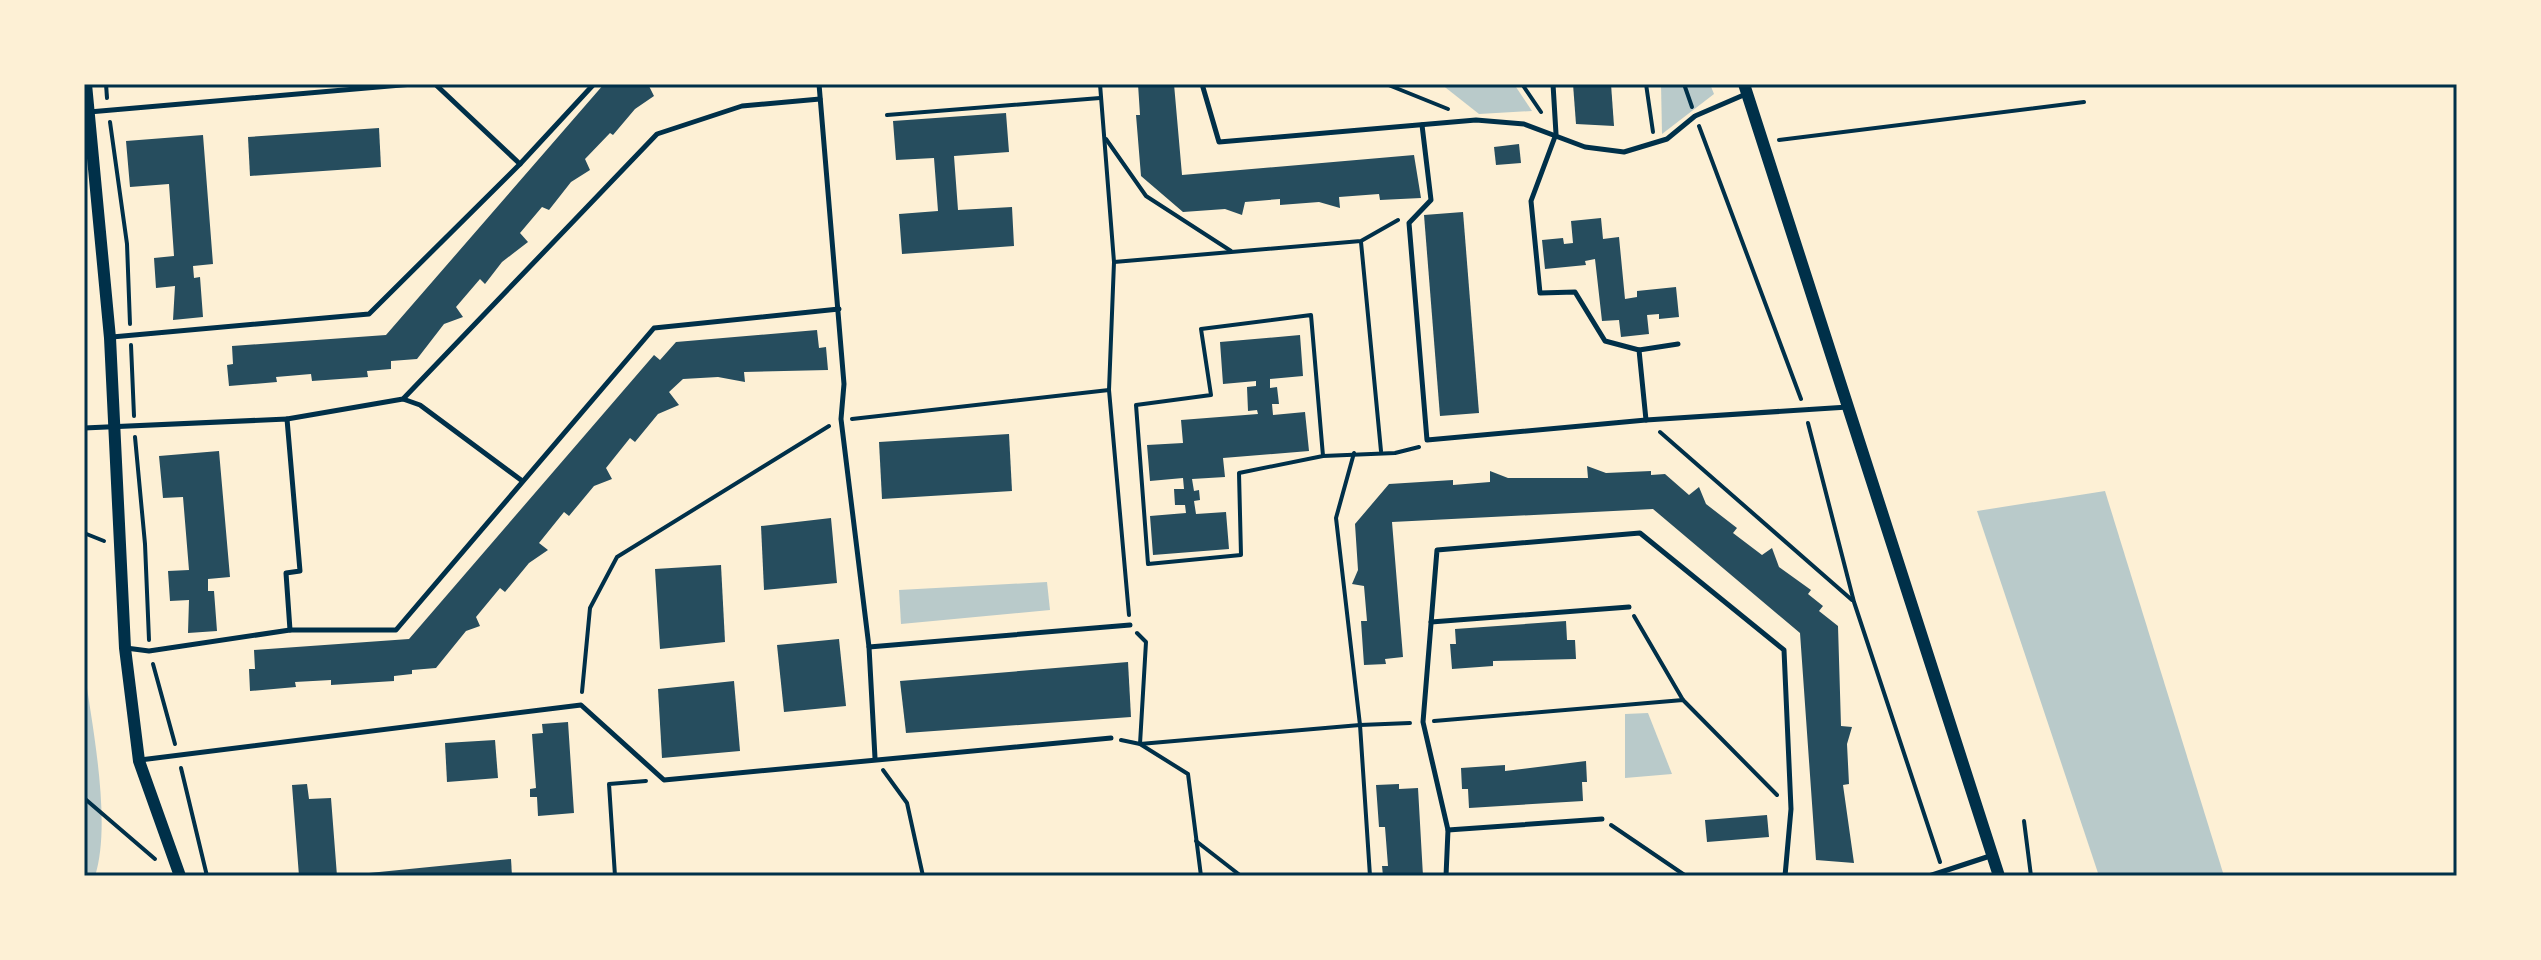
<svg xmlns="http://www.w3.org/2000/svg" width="2541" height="960" font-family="'Fira Sans',sans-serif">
<rect width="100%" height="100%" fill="#fdf0d5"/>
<g fill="#b9caca">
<polygon points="1441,84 1514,84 1532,111 1479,114"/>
<polygon points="1661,84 1710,84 1714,94 1662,134"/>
<polygon points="2105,491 2224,876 2099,876 1977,511"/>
<polygon points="1047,582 1050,610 901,624 899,590"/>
<path d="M84,668C92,725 112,823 95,876H84Z"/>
<polygon points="1648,713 1672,774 1625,778 1625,714"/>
</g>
<g fill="#264d5e">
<polygon points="604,84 648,84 654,96 635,109 613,135 610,133 585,159 590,170 571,182 549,210 542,207 520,233 528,242 502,262 485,284 480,279 456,307 463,317 444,324 417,359 391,361 391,369 367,371 368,377 312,381 311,374 276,377 277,382 229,386 227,365 233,364 232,346 386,335"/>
<polygon points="1138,84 1174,84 1182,175 1414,155 1421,198 1380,200 1379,194 1339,197 1340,208 1319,202 1280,205 1280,199 1245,202 1242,215 1225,209 1183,212 1141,176 1136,115 1140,115"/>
<polygon points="1573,84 1611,84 1614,126 1576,124"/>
<polygon points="1006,113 1009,152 954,156 958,210 1012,207 1014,246 902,254 899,214 938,211 934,158 896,160 893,121"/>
<polygon points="379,128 381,167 250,176 248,137"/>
<polygon points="203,135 213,264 193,266 194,278 200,277 203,317 173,320 175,286 156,288 154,258 174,256 169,184 130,187 126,141"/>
<polygon points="1519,144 1521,163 1496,165 1494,147"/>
<polygon points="1463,212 1479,413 1440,416 1424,215"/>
<polygon points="1601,218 1603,239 1619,237 1625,299 1637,297 1637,291 1676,287 1679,317 1659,319 1659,314 1647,315 1649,334 1621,337 1619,320 1602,321 1595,259 1585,261 1586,265 1545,269 1542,240 1563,238 1564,244 1573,243 1571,221"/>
<polygon points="817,330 819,348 826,347 828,370 744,372 745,382 718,377 683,379 669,392 679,405 658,414 635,442 630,438 606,468 612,479 594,486 569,516 564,512 539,543 548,550 529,563 505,592 500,588 476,617 480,626 466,631 436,668 412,670 412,674 394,676 394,681 331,685 331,680 295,682 296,687 250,691 249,669 255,669 254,650 409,639 654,355 660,360 676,342"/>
<polygon points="1300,335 1303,376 1270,379 1270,388 1277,387 1279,404 1272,404 1273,415 1305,412 1309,451 1223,458 1225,477 1192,479 1194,491 1199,490 1200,500 1194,501 1196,514 1226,512 1229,549 1153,555 1150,516 1186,513 1185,505 1175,505 1174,489 1184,489 1183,478 1150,481 1147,445 1183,443 1181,420 1258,414 1257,410 1248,411 1247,387 1256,386 1256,381 1223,384 1220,342"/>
<polygon points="1009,434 1012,491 882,499 879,442"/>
<polygon points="219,451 230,577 208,579 208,591 214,591 217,631 188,633 189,600 170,601 168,571 189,570 183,497 163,498 159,456"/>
<polygon points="1587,466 1606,473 1651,471 1651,475 1665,474 1689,495 1699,487 1706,504 1737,528 1733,533 1762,555 1772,548 1779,567 1811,590 1808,594 1823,606 1819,611 1838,626 1841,726 1852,727 1847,744 1849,784 1843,785 1854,863 1816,860 1800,633 1653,509 1392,522 1403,657 1385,659 1386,664 1364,665 1361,621 1367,621 1364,586 1352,584 1358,570 1355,524 1389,484 1453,480 1453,485 1490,482 1490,471 1508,478 1588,478"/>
<polygon points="831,518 837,583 764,590 761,526"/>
<polygon points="721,565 725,642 660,649 655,569"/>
<polygon points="1566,621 1567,640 1575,640 1576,659 1493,661 1493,666 1452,669 1450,644 1456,644 1455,629"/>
<polygon points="839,639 846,706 784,712 777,645"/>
<polygon points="1128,662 1131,717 906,733 900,681"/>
<polygon points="734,681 740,751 662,758 658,689"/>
<polygon points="568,722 574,813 538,816 537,797 530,797 530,789 536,788 532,734 543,733 542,724"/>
<polygon points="495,740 498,778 447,782 445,743"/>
<polygon points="1586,761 1587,782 1582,782 1583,801 1469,808 1468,789 1462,789 1461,768 1505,765 1505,771"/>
<polygon points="307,784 309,799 331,798 337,876 299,876 292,785"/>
<polygon points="1399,784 1399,789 1418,788 1423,876 1383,876 1382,866 1388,866 1385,827 1379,827 1376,785"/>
<polygon points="1767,815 1769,837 1707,842 1705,820"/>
<polygon points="511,859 512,876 370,876 369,873"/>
</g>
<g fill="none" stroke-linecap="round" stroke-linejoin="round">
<g stroke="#003049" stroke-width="4">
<polyline points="106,84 107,98"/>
<polyline points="1386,84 1448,109"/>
<polyline points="1522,84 1541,112"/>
<polyline points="1646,84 1653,132"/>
<polyline points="1684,84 1692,107"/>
<polyline points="887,115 1100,98"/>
<polyline points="110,122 127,244 130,324"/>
<polyline points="1699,126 1801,399"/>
<polyline points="1106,139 1146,196 1231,251"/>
<polyline points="1779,140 2084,102"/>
<polyline points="1361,242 1381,451"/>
<polyline points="1114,262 1361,241 1398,220"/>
<polyline points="131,345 134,416"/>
<polyline points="1109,390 1129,615"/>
<polyline points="852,419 1109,390 1114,262 1100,84"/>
<polyline points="1808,423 1854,602 1940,862"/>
<polyline points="1660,432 1852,600"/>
<polyline points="135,437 145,544 149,640"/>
<polyline points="1354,453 1336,518 1360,725 1410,723"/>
<polyline points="1323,456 1311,315 1201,329 1211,395 1136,405 1148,564 1241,555 1239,473 1323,456 1395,453 1419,447"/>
<polyline points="84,533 104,541"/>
<polyline points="1634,616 1683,700"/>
<polyline points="1137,633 1146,642 1140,744 1360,725 1370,876"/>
<polyline points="153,664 175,744"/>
<polyline points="582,692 590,608 617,557 829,426"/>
<polyline points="1434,721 1683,700 1777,795"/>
<polyline points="1121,740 1140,744 1188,774 1201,876"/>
<polyline points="181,768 207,876"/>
<polyline points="883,770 907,803 923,876"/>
<polyline points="84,798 155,859"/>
<polyline points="2024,821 2031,876"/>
<polyline points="1611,825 1686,876"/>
<polyline points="1196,841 1241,876"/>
<polyline points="615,876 609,784 646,781"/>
</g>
<g stroke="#003049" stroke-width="5">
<polyline points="435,84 520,164 594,84"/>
<polyline points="819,84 844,384 841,419 869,647 1130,625"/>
<polyline points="1202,84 1219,142 1476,120 1524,124 1585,147 1624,152 1667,139 1695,116 1746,94"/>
<polyline points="1553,84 1556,134 1531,201 1540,293 1575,292 1605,341 1639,350 1646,420 1848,407"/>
<polyline points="89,112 413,84"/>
<polyline points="1422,125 1431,200 1409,223 1427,440 1646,420"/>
<polyline points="112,337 369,314 520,164"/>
<polyline points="1639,350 1678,344"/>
<polyline points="403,399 420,405 521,480"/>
<polyline points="287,419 403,399 657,134 742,106 820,99"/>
<polyline points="84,428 287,419 300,571 286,573 290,630"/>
<polyline points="1431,622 1629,607"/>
<polyline points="869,647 875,758"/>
<polyline points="126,648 149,651 290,630 396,630 654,328 839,309"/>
<polyline points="140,760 581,705 664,780 1111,738"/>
<polyline points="1448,830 1602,819"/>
<polyline points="1446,876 1448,830 1423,722 1437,550 1640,533 1784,650 1791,809 1785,876"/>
<polyline points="1756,876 1768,876"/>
<polyline points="1929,876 1990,856"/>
</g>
<g stroke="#003049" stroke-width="12">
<polyline points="86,84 110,338 125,648 139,761 180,876"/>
<polyline points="1744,84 1999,876"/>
</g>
</g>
<rect width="2541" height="960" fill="none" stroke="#fdf0d5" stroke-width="172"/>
<rect x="86" y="86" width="2369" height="788" fill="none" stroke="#003049" stroke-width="3"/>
</svg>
